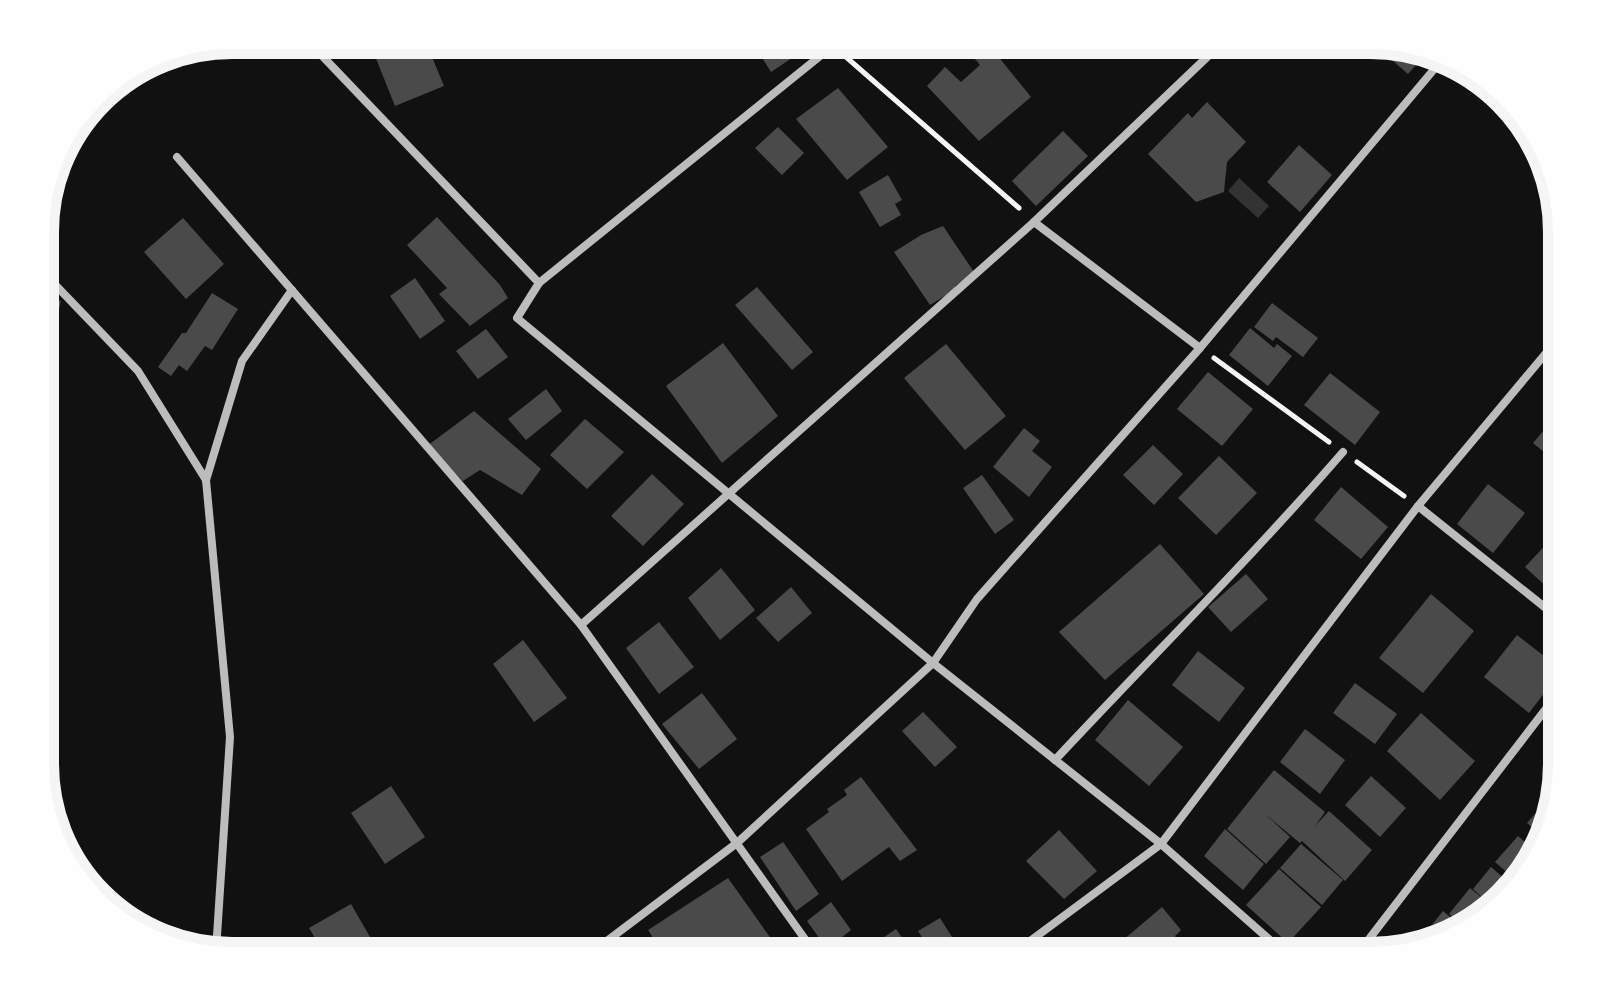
<svg xmlns="http://www.w3.org/2000/svg" width="1602" height="996" font-family="Barlow,sans-serif">
<rect width="100%" height="100%" fill="#111"/>
<polygon fill="#333" points="1239,178 1269,206 1258,218 1228,191"/>
<g fill="#4a4a4a">
<polygon points="400,40 425,40 444,86 395,106 373,51"/>
<polygon points="751,40 798,40 804,50 771,72"/>
<polygon points="974,40 985,40 1031,97 979,141 927,86 945,67 961,82 980,65 966,48"/>
<polygon points="1061,40 1088,40 1070,53"/>
<polygon points="1369,40 1371,40 1424,56 1408,74"/>
<polygon points="838,88 888,147 847,180 796,119"/>
<polygon points="1207,102 1246,142 1227,162 1224,192 1196,202 1148,154 1188,113 1192,118"/>
<polygon points="778,127 804,153 782,175 755,148"/>
<polygon points="1063,131 1088,156 1036,206 1012,181"/>
<polygon points="1299,145 1332,175 1300,212 1267,182"/>
<polygon points="888,175 902,200 895,204 901,215 880,227 859,192"/>
<polygon points="437,217 500,285 508,298 470,326 439,294 447,288 407,245"/>
<polygon points="183,218 224,264 186,299 144,252"/>
<polygon points="943,226 974,272 955,286 956,289 930,305 894,252 921,235"/>
<polygon points="415,278 445,321 420,339 390,296"/>
<polygon points="757,287 813,352 792,370 735,305"/>
<polygon points="212,293 238,309 212,350 205,346 187,371 179,365 171,376 158,367 182,333 186,333"/>
<polygon points="42,296 61,301 49,352 42,350"/>
<polygon points="1272,303 1318,338 1303,357 1276,337 1273,341 1254,327"/>
<polygon points="1250,328 1274,348 1277,344 1292,356 1268,386 1229,355"/>
<polygon points="486,329 508,357 478,379 456,351"/>
<polygon points="723,343 778,416 722,463 666,386"/>
<polygon points="946,344 1006,416 965,450 904,378"/>
<polygon points="1208,372 1253,409 1222,446 1177,409"/>
<polygon points="1330,373 1380,412 1355,445 1304,405"/>
<polygon points="546,389 562,411 526,440 508,419"/>
<polygon points="474,411 541,469 522,495 480,470 463,481 427,446"/>
<polygon points="1557,415 1562,419 1562,467 1533,443"/>
<polygon points="585,419 624,452 587,489 550,455"/>
<polygon points="1024,428 1040,441 1032,451 1052,467 1029,497 993,467"/>
<polygon points="1153,445 1183,474 1154,505 1123,475"/>
<polygon points="1219,456 1257,493 1216,535 1178,498"/>
<polygon points="652,474 684,504 643,546 611,516"/>
<polygon points="982,475 1014,520 995,534 963,488"/>
<polygon points="1488,484 1525,513 1493,553 1457,524"/>
<polygon points="1341,487 1388,527 1361,559 1314,520"/>
<polygon points="1554,536 1562,543 1562,601 1525,567"/>
<polygon points="1160,544 1204,594 1105,680 1059,632"/>
<polygon points="721,568 755,610 720,640 688,598"/>
<polygon points="1246,574 1268,599 1231,632 1208,607"/>
<polygon points="791,587 812,613 778,642 756,618"/>
<polygon points="1431,594 1474,631 1423,693 1379,658"/>
<polygon points="659,622 694,667 659,694 626,648"/>
<polygon points="1517,635 1562,670 1529,713 1484,677"/>
<polygon points="523,640 567,698 534,722 493,664"/>
<polygon points="1198,651 1245,688 1219,722 1172,685"/>
<polygon points="1355,683 1397,714 1375,744 1333,713"/>
<polygon points="702,693 737,739 699,769 662,724"/>
<polygon points="1128,700 1183,747 1149,786 1095,740"/>
<polygon points="923,712 957,747 935,767 902,731"/>
<polygon points="1421,713 1475,761 1440,800 1387,751"/>
<polygon points="1305,729 1345,760 1320,794 1280,762"/>
<polygon points="1562,744 1562,776 1561,778 1545,765"/>
<polygon points="1274,770 1325,812 1315,826 1329,811 1372,850 1345,881 1302,841 1300,843 1265,814 1290,837 1266,864 1227,829"/>
<polygon points="1371,776 1406,808 1380,837 1345,805"/>
<polygon points="861,777 917,850 900,861 889,847 842,881 806,829 829,812 827,809 847,795 844,790"/>
<polygon points="391,786 425,837 385,864 351,813"/>
<polygon points="1553,793 1555,795 1542,836 1527,823"/>
<polygon points="1225,829 1264,864 1243,890 1204,856"/>
<polygon points="1059,830 1097,871 1064,899 1026,861"/>
<polygon points="1518,836 1536,852 1530,870 1518,882 1495,862"/>
<polygon points="783,842 819,894 796,911 760,857"/>
<polygon points="1301,844 1343,880 1322,905 1280,868"/>
<polygon points="1491,867 1513,886 1468,929 1449,914 1470,888 1487,902 1473,889"/>
<polygon points="1279,869 1321,907 1288,943 1246,905"/>
<polygon points="728,878 772,940 750,955 748,952 742,956 665,956 648,930"/>
<polygon points="831,902 851,930 827,949 807,921"/>
<polygon points="351,904 381,956 326,956 309,928"/>
<polygon points="1162,907 1181,930 1175,936 1184,946 1175,954 1176,956 1112,956 1109,952"/>
<polygon points="1443,911 1466,930 1402,950 1417,931 1423,936"/>
<polygon points="940,918 964,956 934,956 918,931"/>
<polygon points="896,929 915,956 856,956"/>
</g>
<g fill="none" stroke-linecap="round" stroke-linejoin="round">
<g stroke="#f5f5f5" stroke-width="5">
<polyline points="846,57 1019,208"/>
<polyline points="1214,358 1329,442"/>
<polyline points="1357,462 1404,496"/>
</g>
<g stroke="#bcbcbc" stroke-width="8">
<polyline points="307,40 539,283"/>
<polyline points="840,40 539,283 517,318 933,663 1161,844 1288,956"/>
<polyline points="177,157 581,625 817,956"/>
<polyline points="1034,222 1200,348"/>
<polyline points="42,271 138,371 206,480 230,737 216,951"/>
<polyline points="206,480 242,361 292,290"/>
<polyline points="1418,506 1562,621"/>
<polyline points="581,625 1034,222 1225,40"/>
<path d="M1055,760C1151,657 1251,558 1343,452"/>
<polyline points="587,956 737,843 933,663 977,599 1200,348 1441,61"/>
<polyline points="1010,956 1161,844 1418,506 1562,334"/>
<polyline points="1356,956 1562,688"/>
</g>
</g>
<path d="M0 0H1602V996H0ZM232 54H1370A178 178 0 0 1 1548 232V764A178 178 0 0 1 1370 942H232A178 178 0 0 1 54 764V232A178 178 0 0 1 232 54Z" fill="#fefefe" fill-rule="evenodd"/>
<path fill="none" stroke="#f5f5f5" stroke-width="10" d="M232 54H1370A178 178 0 0 1 1548 232V764A178 178 0 0 1 1370 942H232A178 178 0 0 1 54 764V232A178 178 0 0 1 232 54Z"/>
</svg>
